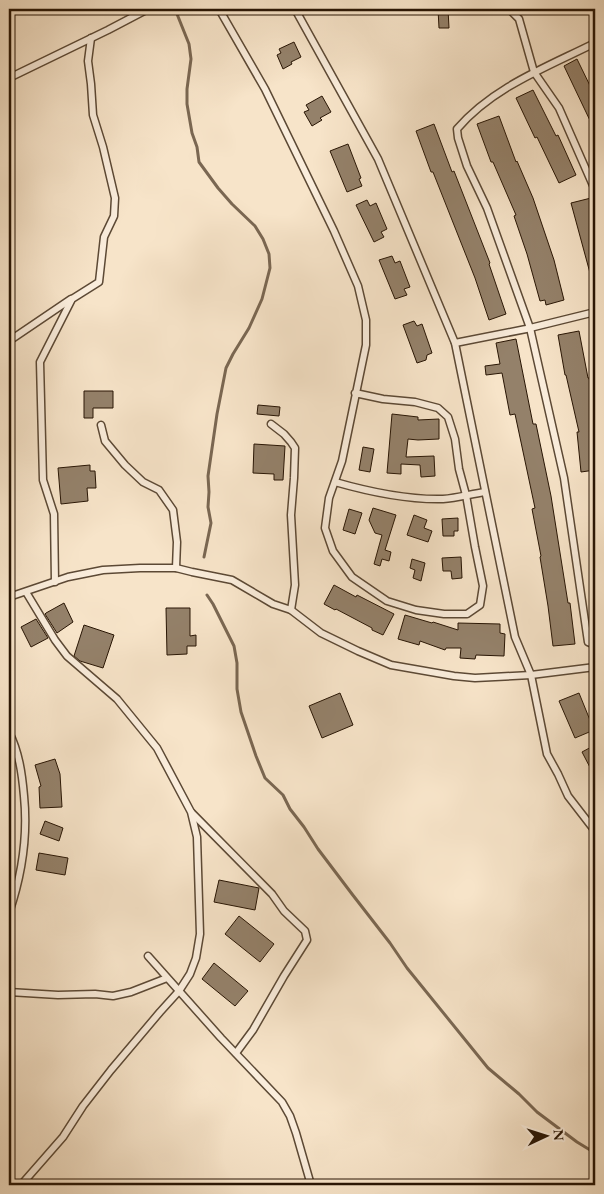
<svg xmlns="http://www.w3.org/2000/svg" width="604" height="1194" font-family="'EB Garamond',serif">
<rect width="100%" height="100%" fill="#f7e4c9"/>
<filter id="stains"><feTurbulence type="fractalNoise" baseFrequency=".004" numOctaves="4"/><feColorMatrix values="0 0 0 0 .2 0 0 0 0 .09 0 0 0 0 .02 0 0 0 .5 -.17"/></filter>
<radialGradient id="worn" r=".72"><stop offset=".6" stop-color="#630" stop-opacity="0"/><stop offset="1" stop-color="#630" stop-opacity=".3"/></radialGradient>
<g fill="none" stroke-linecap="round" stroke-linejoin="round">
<g stroke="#7a6752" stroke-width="3">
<polyline points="175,9 189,44 191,59 187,89 187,104 192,133 197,147 199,162 218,188 232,204 255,226 263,239 269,254 270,268 262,299 249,328 233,354 226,368 217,414 208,476 209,492 208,507 211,523 204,557"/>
<polyline points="207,595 213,604 234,646 237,663 237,689 241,712 256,756 265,778 283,795 290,809 304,827 318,849 352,894 390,943 407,968 488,1068 519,1094 537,1112 577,1142 595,1153"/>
</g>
</g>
<g fill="#94816a" stroke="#281504">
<polygon points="438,9 448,9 449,28 439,28"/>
<polygon points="294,42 301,57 291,62 292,64 283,69 277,55 281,53 279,49"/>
<polygon points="577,59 595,96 595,131 564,66"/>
<polygon points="533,90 556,136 558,135 576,175 559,183 537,137 535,138 516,98"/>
<polygon points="322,96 331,112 320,118 322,120 312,126 304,112 309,110 306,105"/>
<polygon points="499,116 516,162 517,161 533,198 554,260 564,300 546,305 545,300 540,301 527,254 514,216 516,215 493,162 491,162 477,124"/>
<polygon points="434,124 452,172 454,171 490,263 489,264 506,314 489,320 475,278 433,172 431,172 416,131"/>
<polygon points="348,144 361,178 359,179 362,186 347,192 330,151"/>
<polygon points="591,198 595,216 595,284 593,284 571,203"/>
<polygon points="367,200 370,206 376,203 387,229 381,232 384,237 374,242 356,205"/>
<polygon points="392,256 395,263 400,261 410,287 404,289 407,295 395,299 379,260"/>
<polygon points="414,321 417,326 422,324 432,353 427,355 426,360 417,363 403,325"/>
<polygon points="579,331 588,378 589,378 595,406 595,470 581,472 577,432 579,432 566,375 565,375 558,335"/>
<polygon points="516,339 533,424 536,424 551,496 568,603 570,603 575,644 553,646 548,606 540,557 541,556 532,509 535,508 515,414 510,415 502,373 486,375 485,366 500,364 496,343"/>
<polygon points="84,391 113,391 113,408 93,408 93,418 84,418"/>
<polygon points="258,405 280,407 279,416 257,414"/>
<polygon points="392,414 418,417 418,420 439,419 439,439 418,440 408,439 406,457 434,456 435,476 421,477 420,465 401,464 401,474 387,473"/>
<polygon points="254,444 285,446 283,480 274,480 274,474 253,473"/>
<polygon points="363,447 374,449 370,472 359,470"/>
<polygon points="90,465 90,471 95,471 96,488 87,488 88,501 61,504 58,468"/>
<polygon points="373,508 396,515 385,550 391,552 389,561 382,559 380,566 374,564 382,535 375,533 369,520"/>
<polygon points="349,509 362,513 355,534 343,530"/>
<polygon points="414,515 427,520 424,528 432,531 428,542 407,535"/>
<polygon points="458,518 458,531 454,531 454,536 443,536 442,519"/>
<polygon points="461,557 462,578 452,579 451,571 443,571 442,558"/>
<polygon points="412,559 425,563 421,581 413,578 415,570 410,568"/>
<polygon points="334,585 356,597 357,595 394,614 383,635 372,630 372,628 336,609 335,610 324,604"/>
<polygon points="64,603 73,622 57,633 45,614 46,613"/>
<polygon points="166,608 190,608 190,636 196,635 196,646 187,646 187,654 167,655"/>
<polygon points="405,615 432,623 433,622 458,630 458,623 500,624 500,633 505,634 504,656 476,655 475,659 460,658 461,648 446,648 445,650 420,641 419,645 398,639"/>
<polygon points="36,619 48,638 31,647 21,627"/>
<polygon points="84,625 114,635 103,668 80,661 74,656"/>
<polygon points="340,693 353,725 322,738 309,706"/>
<polygon points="579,693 594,730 575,738 559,701"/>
<polygon points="595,745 595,777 582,752"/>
<polygon points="55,759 60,774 62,807 40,808 39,787 41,786 35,765"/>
<polygon points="45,821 63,828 59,841 40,834"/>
<polygon points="39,853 68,858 65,875 36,870"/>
<polygon points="219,880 259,888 255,910 214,902"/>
<polygon points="239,916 274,944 260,962 225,934"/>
<polygon points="214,963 248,991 235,1006 202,979"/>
</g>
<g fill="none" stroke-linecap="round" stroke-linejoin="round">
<defs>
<g id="service">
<polyline points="219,9 265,89 334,231 358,286 366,320 366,345 342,461 329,498 325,528 333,551 352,577 387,601 416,610 444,614 467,614 480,605 483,586 475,547 466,495 459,469 455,439 448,417 438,408 415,402 383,399 355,393"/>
<polyline points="295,9 378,159 455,343 515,637 531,675 547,754 558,774 568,796 595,831"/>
<polyline points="509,9 519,19 534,72 559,108 595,190"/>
<path d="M595,43C547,67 493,87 457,129L458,138L467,166L487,208L530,328L564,478L588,642L595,645"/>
<polyline points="9,78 108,30 148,9"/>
<polyline points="9,341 71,299"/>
<polyline points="455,343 526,329 595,312"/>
<polyline points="271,424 284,434 291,442 295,448 294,478 291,515 295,585 291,610"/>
<polyline points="101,425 105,441 125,465 143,482 159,490 173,510 177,542 176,568"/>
<path d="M335,482C370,492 406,500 443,499C457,498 471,494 485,492"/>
<polyline points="55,582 54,514 43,480 40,362 72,299 99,282 104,237 114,216 115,198 103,147 93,115 91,84 88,61 91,38"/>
<polyline points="9,597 68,577 103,570 140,568 176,568 192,572 232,580 273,604 291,610 321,633 358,651 391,665 454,676 475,678 531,675 595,667"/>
<path d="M9,732C19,752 22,773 24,796C28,836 22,875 9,913"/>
<polyline points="192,813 272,894 284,911 305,931 307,940 284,976 253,1030 236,1053"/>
<polyline points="148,956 221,1038 282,1102 290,1116 296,1133 311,1185"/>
<polyline points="9,992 58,995 95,994 113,996 131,992 167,978"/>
<polyline points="21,1185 63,1137 83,1106 111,1070 160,1012 179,991 190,974 196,958 200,934 197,837 191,812 157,748 117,699 67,656 55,640 26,592"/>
</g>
</defs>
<use href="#service" stroke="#5c4935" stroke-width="9"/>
<use href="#service" stroke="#faeddc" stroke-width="6"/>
</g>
<rect width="604" height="1194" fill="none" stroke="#f7e4c9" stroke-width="30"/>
<rect x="10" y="10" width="584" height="1174" fill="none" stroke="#281504" stroke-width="2.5"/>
<rect x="15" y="15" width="574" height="1164" fill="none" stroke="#281504"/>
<g transform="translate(546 1136) rotate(86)" stroke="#faeddc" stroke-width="4" paint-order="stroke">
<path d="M0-4L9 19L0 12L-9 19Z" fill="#281504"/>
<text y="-8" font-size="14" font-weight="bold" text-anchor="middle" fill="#281504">N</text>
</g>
<rect width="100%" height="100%" filter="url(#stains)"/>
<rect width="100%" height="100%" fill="url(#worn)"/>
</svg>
